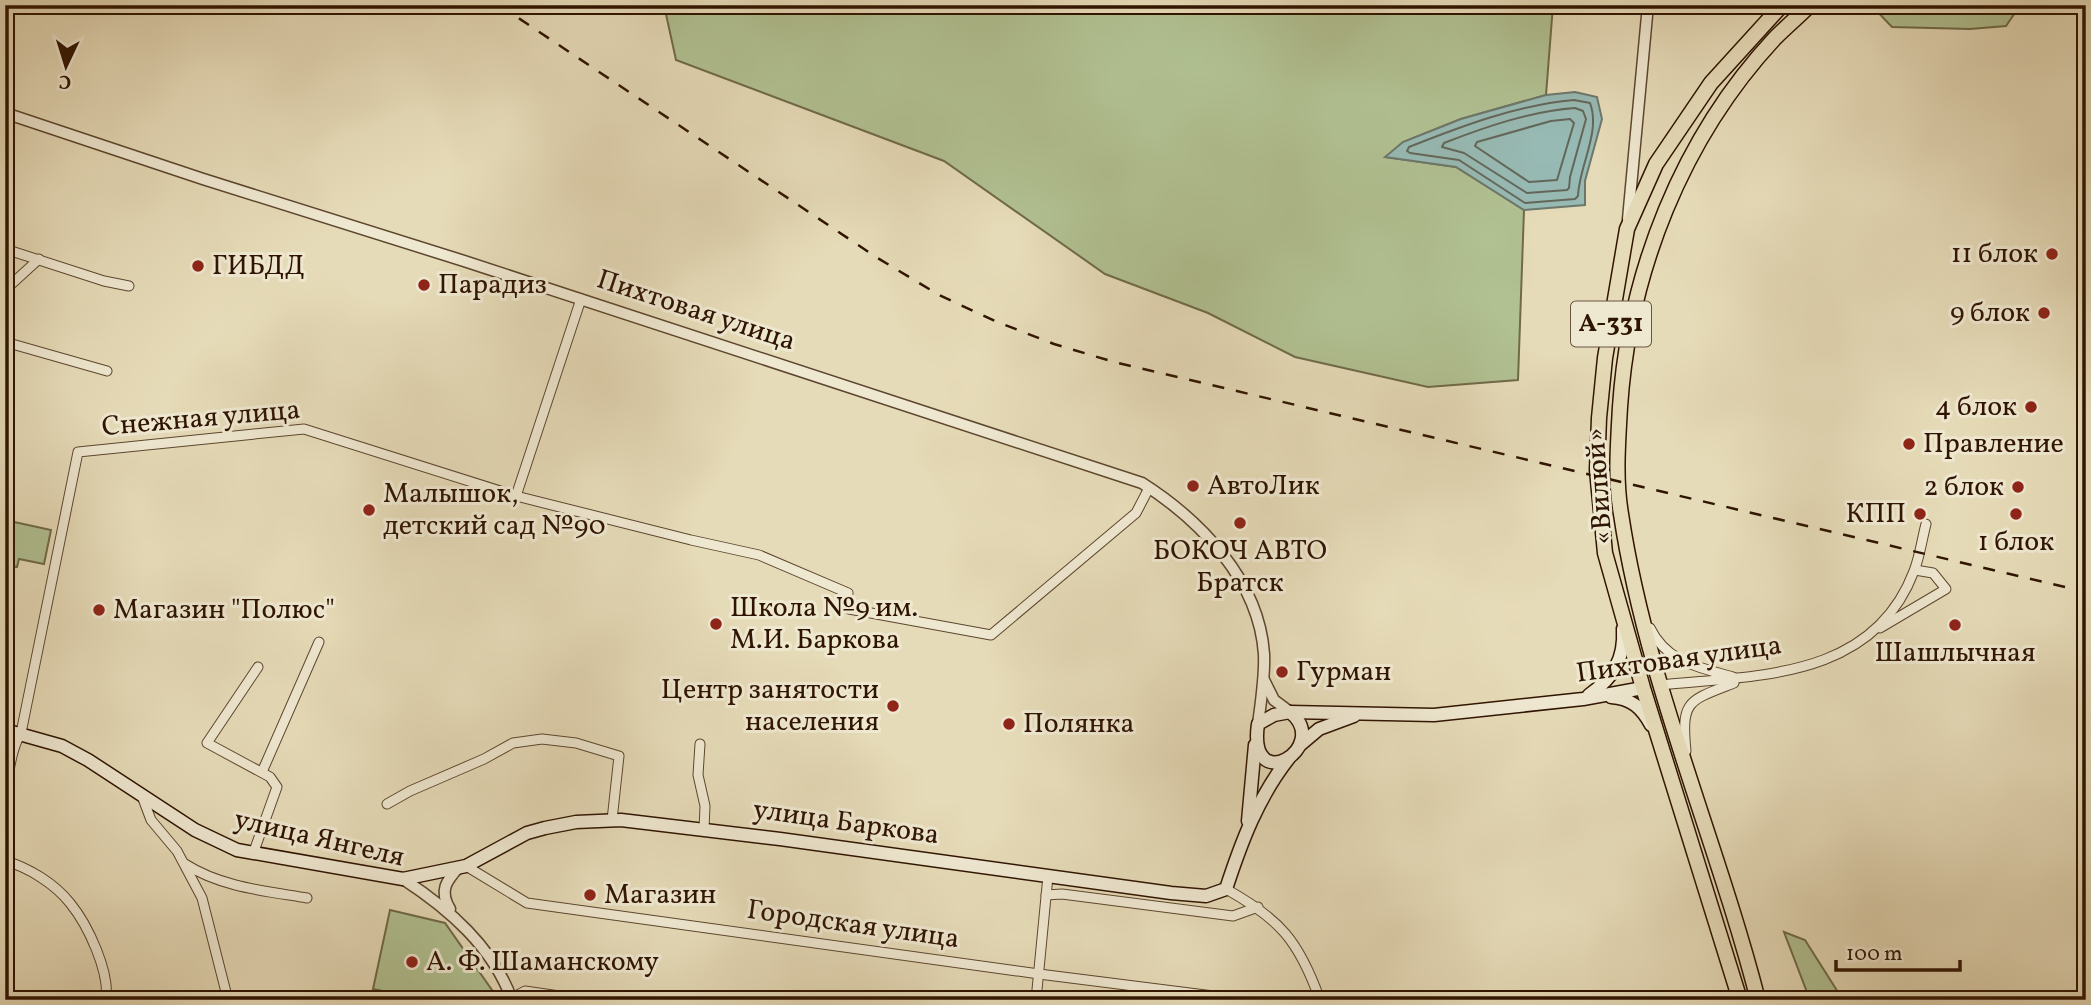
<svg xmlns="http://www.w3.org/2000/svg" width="2091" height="1005" font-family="Vollkorn,serif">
<rect width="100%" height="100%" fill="#e6dbb8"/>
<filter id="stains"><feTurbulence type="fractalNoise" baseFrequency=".00286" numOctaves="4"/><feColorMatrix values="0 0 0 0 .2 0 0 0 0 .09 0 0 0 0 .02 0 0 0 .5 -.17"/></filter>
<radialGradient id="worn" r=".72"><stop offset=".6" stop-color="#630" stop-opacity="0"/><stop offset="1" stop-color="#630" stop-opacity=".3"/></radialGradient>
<g fill="#b1c192" stroke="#706a49" stroke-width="2">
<polygon points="664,5 1553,5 1546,95 1461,119 1403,142 1386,157 1456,167 1524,210 1518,380 1428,387 1295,357 1208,313 1105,274 944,161 676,60"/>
<polygon points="1871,5 2032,5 2019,7 2006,26 1970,29 1892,27"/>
<polygon points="5,520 51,530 44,564 19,559 17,567 5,565"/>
<polygon points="390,910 445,923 499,1000 425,1000 373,989"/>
<polygon points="1784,932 1805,940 1843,1000 1810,1000"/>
</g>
<polygon fill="#97bab4" stroke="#6d786c" stroke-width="2" points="1575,92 1597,97 1602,119 1585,181 1585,205 1524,210 1456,167 1385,157 1403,142 1461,119 1546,95"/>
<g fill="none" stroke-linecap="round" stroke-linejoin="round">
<g stroke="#63675a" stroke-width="2">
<path d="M1574,100L1590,103C1601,132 1579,166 1578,196L1575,199L1525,203L1459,160L1410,153L1407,151L1409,147C1462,126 1517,105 1574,100Z"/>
<path d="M1575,108L1583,111L1586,119L1570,177L1569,188L1567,190L1527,193L1464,153L1442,147L1444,143C1485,127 1531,111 1575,108Z"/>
<polygon points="1570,119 1574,123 1557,180 1529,182 1475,146 1477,142 1551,121"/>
</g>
<defs>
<g id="minor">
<polyline points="5,249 104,281 129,286"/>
<polyline points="5,290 39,259"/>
<polyline points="5,342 107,371"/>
<polyline points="516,496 581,299"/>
<path d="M1650,628C1667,663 1699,667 1733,677"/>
<polyline points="1880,628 1946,589 1933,573 1915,570"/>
<path d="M1661,685C1756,675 1873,680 1914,571C1920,556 1922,539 1926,524"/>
<polyline points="700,744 698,775 705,806 704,829"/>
<path d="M1686,751C1681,700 1688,701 1734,683"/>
<polyline points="262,772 319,642"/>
<path d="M5,789C10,770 11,749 21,733L78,452L304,429L516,496L691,540L759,555L848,593L845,602L849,609L991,635L1136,513L1149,488"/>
<polyline points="142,796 151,820 177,851 202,898 228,1000"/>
<polyline points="387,804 410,791 484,759 513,743 542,739 576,743 619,756 612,820"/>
<polyline points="253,854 277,787 270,777 207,743 258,667"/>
<path d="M5,861C28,867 55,884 70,903C88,925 110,972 106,1000"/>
<path d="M185,864C221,887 265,891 307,898"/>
<polyline points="466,866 527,903 1039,974 1245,1000"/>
<path d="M1226,889C1280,919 1299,941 1320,1000"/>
<polyline points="1046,895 1062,894 1233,916 1258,907"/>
<polyline points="512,998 525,991 587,1000"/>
<polyline points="1036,1000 1048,876"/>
</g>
<g id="tertiary">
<path d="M5,113L203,179L464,261L1142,483C1200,520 1259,580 1264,654C1265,677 1261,701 1258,724"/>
<polyline points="1628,219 1648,5"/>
<polyline points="1264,680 1274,700 1290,712"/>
<path d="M403,879C449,909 493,947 512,1000"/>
<path d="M450,909C439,891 446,881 459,867"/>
</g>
<g id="secondary">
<path d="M1589,695C1613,678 1625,659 1623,629"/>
<path d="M1611,697C1631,698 1642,708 1651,725"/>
<polyline points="1290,712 1434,715 1583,699 1643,688"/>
<path d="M1290,712C1333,747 1247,799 1258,724L1274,715Z"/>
<path d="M5,730L62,746L88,760L195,830L237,850L403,879L466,866L527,833L545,828L576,822L621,820L780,839L1171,893L1206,896L1226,889C1241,843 1258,797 1289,758"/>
<polyline points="1300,745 1319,729 1354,716"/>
<polyline points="1248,821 1255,745"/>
</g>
<g id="trunk">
<polyline points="1740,1000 1643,688 1605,553 1597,470 1599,418 1605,358 1627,229 1656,164 1711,83 1782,5"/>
<path d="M1758,1000C1716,837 1646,681 1621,514C1615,479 1618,443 1620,407C1629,272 1682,138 1775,38C1786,27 1799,16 1810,5"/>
</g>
</defs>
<use href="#minor" stroke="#5d462e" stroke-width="11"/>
<use href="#tertiary" stroke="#5d462e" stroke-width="13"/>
<use href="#secondary" stroke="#2f1400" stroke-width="15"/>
<use href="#trunk" stroke="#2f1400" stroke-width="17"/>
<use href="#minor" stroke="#efe8d1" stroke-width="9"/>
<use href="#tertiary" stroke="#efe8d1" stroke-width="10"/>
<use href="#secondary" stroke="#efe8d1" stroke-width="12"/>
<use href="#trunk" stroke="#e6dbb8" stroke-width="14"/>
<polyline stroke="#2f1400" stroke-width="2.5" stroke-dasharray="12 12" stroke-linecap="butt" points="499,5 876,257 939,295 995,321 1054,344 1114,362 2086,592"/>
</g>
<g fill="#8f2418" stroke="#efe8d1" stroke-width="2.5">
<circle cx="2052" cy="254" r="7"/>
<circle cx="198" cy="266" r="7"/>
<circle cx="424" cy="285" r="7"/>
<circle cx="2044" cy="313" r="7"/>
<circle cx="2031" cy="407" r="7"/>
<circle cx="1909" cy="444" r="7"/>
<circle cx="1193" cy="486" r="7"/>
<circle cx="2018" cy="487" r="7"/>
<circle cx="369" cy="510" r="7"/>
<circle cx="1920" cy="514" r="7"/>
<circle cx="2016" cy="514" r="7"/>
<circle cx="1240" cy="523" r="7"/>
<circle cx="99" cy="610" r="7"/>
<circle cx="716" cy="624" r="7"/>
<circle cx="1955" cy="625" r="7"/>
<circle cx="1282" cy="672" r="7"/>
<circle cx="893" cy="706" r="7"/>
<circle cx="1009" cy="724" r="7"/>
<circle cx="590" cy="895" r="7"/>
<circle cx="412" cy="962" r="7"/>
</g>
<g text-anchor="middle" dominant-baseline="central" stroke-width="6" stroke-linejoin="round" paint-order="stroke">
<rect fill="#efe8d1" stroke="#69543f" stroke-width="2" x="1571" y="301.5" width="80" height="45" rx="5"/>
<g font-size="26" font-weight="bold" fill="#2f1400">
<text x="1611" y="324">А-331</text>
</g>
<g font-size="28" fill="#2f1400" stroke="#efe8d1" text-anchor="start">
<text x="2038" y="254" text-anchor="end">11 блок</text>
<text x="212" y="266">ГИБДД</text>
<text x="438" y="285">Парадиз</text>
<text x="2030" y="313" text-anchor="end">9 блок</text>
<text x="2017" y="407" text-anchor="end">4 блок</text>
<text x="1923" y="444">Правление</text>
<text x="1207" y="486">АвтоЛик</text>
<text x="2004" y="487" text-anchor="end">2 блок</text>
<text x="383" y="494">Малышок,<tspan x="383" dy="32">детский сад №90</tspan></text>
<text x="1906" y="514" text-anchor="end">КПП</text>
<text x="2016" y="542" text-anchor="middle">1 блок</text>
<text x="1240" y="551" text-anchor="middle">БОКОЧ АВТО<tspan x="1240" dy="32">Братск</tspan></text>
<text x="730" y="608">Школа №9 им.<tspan x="730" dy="32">М.И. Баркова</tspan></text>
<text x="113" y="610">Магазин "Полюс"</text>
<text x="1955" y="653" text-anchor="middle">Шашлычная</text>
<text x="1296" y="672">Гурман</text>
<text x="879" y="690" text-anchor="end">Центр занятости<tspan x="879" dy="32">населения</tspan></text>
<text x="1023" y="724">Полянка</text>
<text x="604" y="895">Магазин</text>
<text x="426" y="962">А. Ф. Шаманскому</text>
</g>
<g font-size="28" fill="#2f1400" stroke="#efe8d1">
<text transform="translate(696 311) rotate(18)">Пихтовая улица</text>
<text transform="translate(201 419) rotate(-5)">Снежная улица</text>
<text transform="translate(1600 486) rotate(-94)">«Вилюй»</text>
<text transform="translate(1679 660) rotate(-8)">Пихтовая улица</text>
<text transform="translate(846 823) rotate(8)">улица Баркова</text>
<text transform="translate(319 839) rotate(13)">улица Янгеля</text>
<text transform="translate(853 925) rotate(8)">Городская улица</text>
</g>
</g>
<rect width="2091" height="1005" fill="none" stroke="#e6dbb8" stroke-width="28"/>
<rect x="7" y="7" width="2077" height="991" fill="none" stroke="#2f1400" stroke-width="3.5"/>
<rect x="14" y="14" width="2063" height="977" fill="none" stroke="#2f1400" stroke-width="2"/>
<g transform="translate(66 66) rotate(184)" stroke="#efe8d1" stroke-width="5" paint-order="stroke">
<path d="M0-5L12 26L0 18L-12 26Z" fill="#2f1400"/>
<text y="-10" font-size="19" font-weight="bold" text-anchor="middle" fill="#2f1400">С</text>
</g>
<path d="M1836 960v10h124v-10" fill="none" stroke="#2f1400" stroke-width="3.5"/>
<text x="1846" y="960" font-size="21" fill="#2f1400" stroke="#efe8d1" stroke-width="5" paint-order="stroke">100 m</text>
<rect width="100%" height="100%" filter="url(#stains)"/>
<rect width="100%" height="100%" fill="url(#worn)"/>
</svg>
